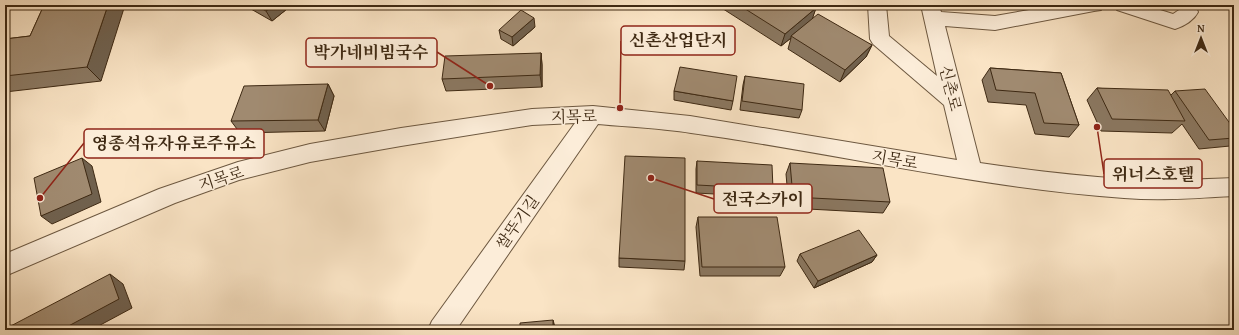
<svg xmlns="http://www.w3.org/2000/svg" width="1239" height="335" font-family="'Gentium Book Plus','Noto Serif KR',serif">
<rect width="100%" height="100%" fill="#fae4c5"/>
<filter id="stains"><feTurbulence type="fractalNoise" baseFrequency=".005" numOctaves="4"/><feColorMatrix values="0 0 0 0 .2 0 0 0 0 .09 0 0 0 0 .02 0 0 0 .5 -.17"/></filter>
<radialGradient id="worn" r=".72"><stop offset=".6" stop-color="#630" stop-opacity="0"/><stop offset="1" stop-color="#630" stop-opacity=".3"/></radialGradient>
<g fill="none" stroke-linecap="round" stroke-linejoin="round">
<defs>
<g id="minor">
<path d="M868,5H886L889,36L937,76L921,5H939L941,12L995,16L1058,5H1103L1101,10L1094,11L995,30L945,26L980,163C1028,170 1076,176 1125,179C1161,182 1198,179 1234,178V196C1198,198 1161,201 1124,198C978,188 836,153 691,133C660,128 629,127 598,124L456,330H428L432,321L575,123L532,125L401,146L310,162L239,180L175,203L5,276V254L159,189L238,162L310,144L401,128L532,109L593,106L690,116L957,160L944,105L873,44L870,39Z"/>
<path d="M1115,5H1144L1173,14C1181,9 1186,4 1196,7L1198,12C1194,20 1184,26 1175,29L1117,10Z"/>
</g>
</defs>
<use href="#minor" stroke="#6d5840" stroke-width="2"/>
<use href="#minor" fill="#fcedd9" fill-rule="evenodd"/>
</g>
<g fill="#8a7760" stroke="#3e2913">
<polygon points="44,5 101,81 5,92 5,39 30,36"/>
<polygon points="244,5 292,5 272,21"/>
<polygon points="717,5 811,5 816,8 812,18 872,45 866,57 840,82 788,49 791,38 781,46"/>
<polygon points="535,27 513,46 501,39 499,30"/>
<polygon points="541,53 542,65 542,87 446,91 442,79"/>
<polygon points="990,68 1061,73 1079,125 1069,137 1035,134 1026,105 988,102 982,80"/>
<polygon points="745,76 802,110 799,118 740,110 743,85"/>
<polygon points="328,84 334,96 325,131 240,133 231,121"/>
<polygon points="1097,88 1171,95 1175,91 1234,129 1234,143 1230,146 1199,149 1182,124 1172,133 1101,131 1087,100"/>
<polygon points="674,91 733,101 731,110 674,100"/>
<polygon points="697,161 773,189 771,197 696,193 696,169"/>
<polygon points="790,163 890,202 883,213 789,208 786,174"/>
<polygon points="698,217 785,267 780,276 700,276 696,227"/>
<polygon points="800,254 877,255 872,262 814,288 797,261"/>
<polygon points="619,258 685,261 684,270 619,267"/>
</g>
<g fill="#70614e" stroke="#3e2913">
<polygon points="108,5 125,5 101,81 87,67"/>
<polygon points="274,5 292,5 272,21 266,11"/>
<polygon points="816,8 812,20 791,36 791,38 781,46 785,34"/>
<polygon points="534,18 535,27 513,46 512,37"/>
<polygon points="872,45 866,57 840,82 845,70"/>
<polygon points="541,53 542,65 542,87 540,75"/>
<polygon points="328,84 334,96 325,131 318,120"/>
<polygon points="82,158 92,166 101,202 52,224 41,216"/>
<polygon points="877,255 872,262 814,288 818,281"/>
<polygon points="110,274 123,284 132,308 91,330 61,330"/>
<polygon points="553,320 555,327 555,330 553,330"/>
</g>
<g fill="#a08a70" stroke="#3e2913">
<polygon points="44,5 108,5 87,67 5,76 5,39 30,36"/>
<polygon points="255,5 274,5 266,11"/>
<polygon points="739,5 811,5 816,8 785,34"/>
<polygon points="521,10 534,18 512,37 499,30"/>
<polygon points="818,14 872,45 845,70 791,36"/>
<polygon points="541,53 540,75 442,79 445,56"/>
<polygon points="680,67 737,76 733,101 674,91"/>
<polygon points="990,68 1061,73 1079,125 1044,123 1035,93 996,90"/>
<polygon points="745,76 804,84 802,110 742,101"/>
<polygon points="328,84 318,120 231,121 244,86"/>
<polygon points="1097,88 1168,90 1185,121 1112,119"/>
<polygon points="1205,89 1234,129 1234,138 1209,140 1175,91"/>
<polygon points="625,156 685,158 685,261 619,258"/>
<polygon points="82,158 92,194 41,216 34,178"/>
<polygon points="697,161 772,165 773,189 697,185"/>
<polygon points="790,163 883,168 890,202 793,197"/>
<polygon points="698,217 777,217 785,267 702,267"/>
<polygon points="859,230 877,255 818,281 800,254"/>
<polygon points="110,274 119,299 61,330 5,330 5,329"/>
<polygon points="553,320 553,330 520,330 520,323"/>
</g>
<g text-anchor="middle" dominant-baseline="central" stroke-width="3" stroke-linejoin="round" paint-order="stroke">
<g font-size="16" fill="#3e2913" stroke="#fcedd9">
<text transform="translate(951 88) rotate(76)">신촌로</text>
<text transform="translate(574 116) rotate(-1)">지목로</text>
<text transform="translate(895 159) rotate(10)">지목로</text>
<text transform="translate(221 178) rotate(-18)">지목로</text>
<text transform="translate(517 222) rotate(-55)">쌀뚜기길</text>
</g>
</g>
<path fill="none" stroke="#8f2418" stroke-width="1.5" d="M620 108L621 41M490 86L437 52M40 198L84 143M1097 127L1104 174M651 178L714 199"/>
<g fill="#8f2418" stroke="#fcedd9" stroke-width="1.5">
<circle cx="620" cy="108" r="4"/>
<circle cx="490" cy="86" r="4"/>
<circle cx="40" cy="198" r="4"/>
<circle cx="1097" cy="127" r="4"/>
<circle cx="651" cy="178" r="4"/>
</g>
<g fill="#fcedd9" stroke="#8f2418" stroke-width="1.5">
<rect x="621" y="26" width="114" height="29" rx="4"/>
<rect x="306" y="38" width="131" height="29" rx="4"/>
<rect x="84" y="129" width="180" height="29" rx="4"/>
<rect x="1104" y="159" width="98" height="29" rx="4"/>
<rect x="714" y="184" width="98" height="29" rx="4"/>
</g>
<g font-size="17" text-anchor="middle" font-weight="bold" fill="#3e2913">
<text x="678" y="46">신촌산업단지</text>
<text x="371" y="58">박가네비빔국수</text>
<text x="174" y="149">영종석유자유로주유소</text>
<text x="1153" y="180">위너스호텔</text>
<text x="763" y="205">전국스카이</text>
</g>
<rect width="1239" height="335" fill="none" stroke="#fae4c5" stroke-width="20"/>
<rect x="6" y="6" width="1227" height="323" fill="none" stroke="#3e2913" stroke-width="2"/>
<rect x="10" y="10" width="1219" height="315" fill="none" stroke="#3e2913"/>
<g transform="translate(1201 38)" stroke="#fcedd9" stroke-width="3" paint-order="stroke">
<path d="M0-3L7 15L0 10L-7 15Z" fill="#3e2913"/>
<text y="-6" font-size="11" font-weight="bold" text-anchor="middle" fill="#3e2913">N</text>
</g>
<rect width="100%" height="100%" filter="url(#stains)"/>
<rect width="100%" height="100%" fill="url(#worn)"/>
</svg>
